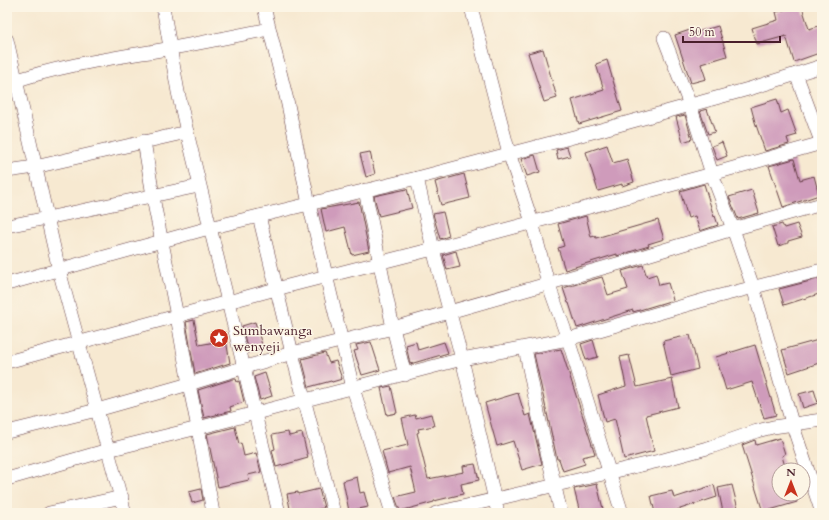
<svg xmlns="http://www.w3.org/2000/svg" width="829" height="520" font-family="Cardo,serif">
<rect width="100%" height="100%" fill="#fcf5e5"/>
<filter id="ink" filterUnits="userSpaceOnUse"><feTurbulence type="fractalNoise" baseFrequency=".025" numOctaves="2"/><feDisplacementMap in="SourceGraphic" scale="8" xChannelSelector="R" yChannelSelector="G"/><feConvolveMatrix kernelMatrix="1 2 1 2 8 2 1 2 1" color-interpolation-filters="sRGB"/></filter>
<filter id="wash" filterUnits="userSpaceOnUse"><feTurbulence type="fractalNoise" baseFrequency=".012" numOctaves="4" result="noise"/><feDisplacementMap in="SourceGraphic" scale="16" xChannelSelector="R" yChannelSelector="G"/><feGaussianBlur stdDeviation="0.9" result="paint"/><feColorMatrix in="noise" values="0 0 0 0 0 0 0 0 0 0 0 0 0 0 0 0 0 1.4 0 .05"/><feComposite in="paint" operator="in"/></filter>
<g filter="url(#wash)">
<rect width="100%" height="100%" fill="#f7e9d1"/>
<g id="blocks">
<g fill="#cf9bbb">
<polygon points="795,7 802,7 809,29 822,25 822,52 794,62 786,36 757,44 752,28 778,20 776,12"/>
<polygon points="718,26 727,56 701,64 706,79 691,83 675,35 690,30 691,34"/>
<polygon points="543,49 557,98 544,102 528,53"/>
<polygon points="607,60 622,111 579,124 572,100 604,90 596,64"/>
<polygon points="777,99 781,113 788,110 797,135 787,138 789,144 765,151 755,122 751,107"/>
<polygon points="707,109 715,132 708,134 700,111"/>
<polygon points="685,115 692,139 683,142 676,117"/>
<polygon points="722,142 727,156 717,160 712,146"/>
<polygon points="607,145 613,163 627,159 634,182 622,186 622,184 598,191 586,152"/>
<polygon points="567,147 570,156 558,159 556,150"/>
<polygon points="370,152 375,174 366,177 360,154"/>
<polygon points="535,155 540,172 527,176 521,159"/>
<polygon points="794,159 800,180 814,176 819,195 783,207 769,166"/>
<polygon points="464,174 470,198 441,205 435,182"/>
<polygon points="704,184 714,217 715,216 718,225 700,231 695,216 688,218 680,191"/>
<polygon points="407,189 412,208 379,216 374,196"/>
<polygon points="752,190 759,213 738,219 729,197"/>
<polygon points="359,202 369,251 352,255 345,227 326,232 321,209"/>
<polygon points="443,212 449,236 440,239 433,214"/>
<polygon points="586,216 591,237 595,236 596,238 658,220 664,239 648,244 649,246 639,249 617,256 617,254 565,270 558,248 564,246 558,224"/>
<polygon points="782,224 784,228 797,224 802,237 788,241 788,243 778,246 772,227"/>
<polygon points="456,251 460,267 447,270 443,255"/>
<polygon points="643,265 647,277 656,274 659,285 668,283 673,300 633,312 633,310 577,328 569,303 568,303 563,288 602,277 608,295 628,289 622,271"/>
<polygon points="822,278 822,293 784,305 779,289"/>
<polygon points="194,320 199,345 226,340 230,363 195,374 186,322"/>
<polygon points="255,322 263,348 248,352 242,326"/>
<polygon points="690,335 698,369 671,376 663,341"/>
<polygon points="822,339 822,362 789,373 782,350"/>
<polygon points="593,340 598,357 586,360 581,344"/>
<polygon points="371,342 380,370 362,375 354,351 358,350 356,345"/>
<polygon points="416,342 418,350 444,342 448,353 410,364 406,345"/>
<polygon points="755,345 776,415 764,418 752,382 726,390 716,357"/>
<polygon points="561,349 595,454 582,457 585,464 563,471 559,459 557,459 534,354"/>
<polygon points="325,353 329,363 336,361 342,379 332,382 331,381 309,387 302,359"/>
<polygon points="629,355 637,387 672,379 678,407 646,415 654,451 624,459 615,419 605,422 598,395 626,386 620,357"/>
<polygon points="265,373 272,396 260,400 254,377"/>
<polygon points="233,379 236,379 237,382 239,381 244,402 230,407 231,411 204,418 198,390"/>
<polygon points="391,386 397,413 387,415 381,388"/>
<polygon points="814,390 818,403 803,408 799,394"/>
<polygon points="518,393 525,416 530,414 542,464 522,470 513,441 497,446 485,403"/>
<polygon points="431,414 434,426 418,429 419,432 417,433 428,479 464,472 463,466 475,464 479,480 461,484 463,494 434,501 434,502 400,511 395,497 416,492 410,467 388,473 382,451 408,445 402,418 415,415 416,418"/>
<polygon points="235,427 239,444 241,443 244,456 256,453 261,472 248,475 249,480 218,487 207,434"/>
<polygon points="288,432 289,436 302,433 308,458 276,467 272,450 275,449 272,435"/>
<polygon points="780,438 785,454 782,456 786,470 779,470 779,494 794,494 797,502 763,512 742,445 755,440 756,445"/>
<polygon points="357,477 360,493 364,492 368,507 349,511 343,481"/>
<polygon points="597,484 604,513 580,513 574,489"/>
<polygon points="714,485 717,497 677,510 677,513 655,513 651,496 672,491 674,498"/>
<polygon points="732,485 738,509 723,512 718,488"/>
<polygon points="201,489 203,500 192,503 189,492"/>
<polygon points="319,489 324,508 301,513 291,513 287,494 298,492 298,494"/>
</g>
</g>
</g>
<g filter="url(#ink)">
<use href="#blocks" fill-opacity="0" stroke="#643d44" stroke-width="1"/>
<g fill="none" stroke-linecap="round" stroke-linejoin="round">
<defs>
<g id="minor">
<polyline points="163,7 178,92 187,132 279,513"/>
<polyline points="264,7 287,100 309,204 353,388 392,513"/>
<polyline points="471,7 509,153 532,222 548,283 568,339 622,513"/>
<polyline points="664,38 690,105 712,174 733,229 753,287 792,423 822,513"/>
<polyline points="7,40 59,270 125,513"/>
<polyline points="796,74 822,144"/>
<path d="M9,83C60,65 114,58 167,49C201,43 235,36 269,29"/>
<polyline points="144,141 155,208 177,316 189,384 198,428 213,513"/>
<polyline points="7,171 35,167 187,132"/>
<polyline points="417,178 433,249 462,359 498,513"/>
<polyline points="365,190 393,328 405,375"/>
<polyline points="259,216 292,353 334,513"/>
<polyline points="7,226 47,218 199,186"/>
<polyline points="7,284 209,228 417,178 604,129 752,88 822,66"/>
<polyline points="525,348 538,413 561,513"/>
<polyline points="7,362 276,289 433,249 712,174 822,143"/>
<polyline points="7,432 97,410 189,384 292,353 393,328 631,260 733,229 822,204"/>
<polyline points="7,479 108,450 198,428 462,359 568,339 711,298 822,270"/>
<polyline points="49,513 122,497"/>
<polyline points="436,513 663,460 711,447 757,431 773,427 822,420"/>
</g>
</defs>
<use href="#minor" stroke="#643d44" stroke-width="14"/>
<use href="#minor" stroke="#fff" stroke-width="13"/>
</g>
</g>
<defs>
<symbol id="sight-disc" viewBox="-11 -11 22 22"><circle r="9.5" fill="#c8321e" stroke="#fcf5e5"/><path d="M0-6L1.8-2.2L6-1.7L2.9 1.2L3.7 5.4L0 3.3L-3.7 5.4L-2.9 1.2L-6-1.7L-1.8-2.2Z" fill="#fff"/></symbol>
</defs>
<g fill-rule="evenodd">
<use href="#sight-disc" x="208" y="327" width="22" height="22"/>
</g>
<g text-anchor="middle" dominant-baseline="central" stroke-width="3" stroke-linejoin="round" paint-order="stroke">
<g font-size="14" fill="#4a1f2b" stroke="#fcf5e5" text-anchor="start">
<text x="233" y="330">Sumbawanga<tspan x="233" dy="16">wenyeji</tspan></text>
</g>
</g>
<rect width="829" height="520" fill="none" stroke="#fcf5e5" stroke-width="24"/>
<g transform="translate(791 482)"><circle r="19" fill="#fcf5e5" stroke="#b59f9b"/>
<path d="M0-3L7 15L0 10L-7 15Z" fill="#c8321e"/>
<text y="-6" font-size="11" font-weight="bold" text-anchor="middle" fill="#4a1f2b">N</text>
</g>
<path d="M683 36v6h97v-6" fill="none" stroke="#4a1f2b" stroke-width="2"/>
<text x="689" y="36" font-size="12" fill="#4a1f2b" stroke="#fcf5e5" stroke-width="3" paint-order="stroke">50 m</text>
</svg>
